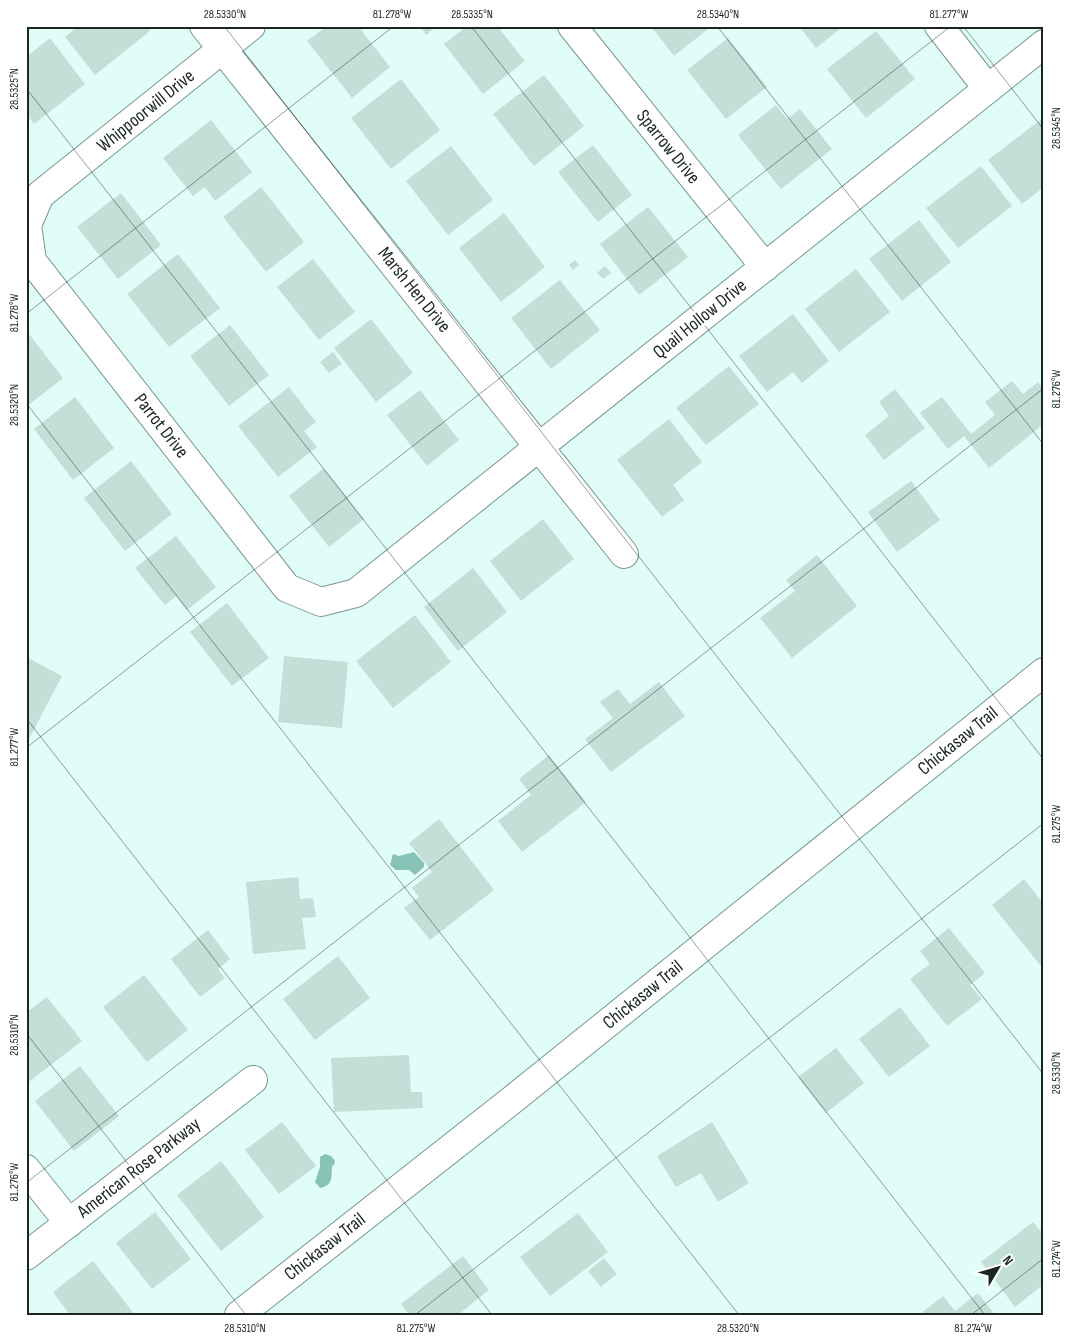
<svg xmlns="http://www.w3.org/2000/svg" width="1070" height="1341" font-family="'Sofia Sans Condensed',sans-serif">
<rect width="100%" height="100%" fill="#e0fef7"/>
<g fill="#88c1b5">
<polygon points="414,852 424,863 424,867 415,875 409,870 396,870 390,865 393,854 399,856"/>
<path d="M325,1154L331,1156L335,1161L334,1165L332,1166C331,1177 334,1185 320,1188L315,1182L320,1167V1157Z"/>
</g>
<g fill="#c2dfd8">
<polygon points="78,26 147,26 150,31 95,75 65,37"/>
<polygon points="327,26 358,26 390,67 352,98 307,41"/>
<polygon points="420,26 437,26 426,35"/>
<polygon points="467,26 497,26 525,61 483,94 444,44"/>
<polygon points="651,26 712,26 674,56"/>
<polygon points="799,26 844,26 816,48"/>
<polygon points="876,31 915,79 866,118 827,69"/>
<polygon points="50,38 85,84 34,124 26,114 26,57"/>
<polygon points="728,38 767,87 726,119 687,70"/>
<polygon points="544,75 584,126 534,166 493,114"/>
<polygon points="401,79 440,130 391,169 351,118"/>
<polygon points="776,105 787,119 800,109 832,149 781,189 738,135"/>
<polygon points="1043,118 1044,187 1022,204 988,160"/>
<polygon points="211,120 252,172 215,201 205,187 193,196 163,158"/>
<polygon points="593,145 632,195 598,222 558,172"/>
<polygon points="451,146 493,200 448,235 406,181"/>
<polygon points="981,166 1012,206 958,248 926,208"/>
<polygon points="261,187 304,242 266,272 223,217"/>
<polygon points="121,193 161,245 118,279 77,227"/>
<polygon points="648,207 688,257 639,295 600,244"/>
<polygon points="504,213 545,267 501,302 459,248"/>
<polygon points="919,220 951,262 902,301 869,259"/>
<polygon points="178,254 220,308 169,347 127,294"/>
<polygon points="313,259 355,312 319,340 277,287"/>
<polygon points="575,260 579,265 573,270 569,265"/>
<polygon points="605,266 611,273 603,279 597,273"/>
<polygon points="856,269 890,312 839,352 805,309"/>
<polygon points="560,280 600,330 551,369 511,318"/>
<polygon points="793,314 829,361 802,383 793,372 767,392 739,356"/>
<polygon points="371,319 413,373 376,402 334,348"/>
<polygon points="230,325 269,375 229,406 190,356"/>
<polygon points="26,330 63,378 26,407"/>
<polygon points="333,352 342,364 329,373 320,362"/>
<polygon points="729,366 759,404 706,445 676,408"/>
<polygon points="1012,381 1023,394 1038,382 1044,389 1044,424 989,468 964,436 948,449 920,413 942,397 971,434 995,415 985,402"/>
<polygon points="289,387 316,422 304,431 317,447 278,477 238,426"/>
<polygon points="895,389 925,428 884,460 865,435 889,416 879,402"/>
<polygon points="420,390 459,440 427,466 387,415"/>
<polygon points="75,397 114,448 73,480 34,429"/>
<polygon points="669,419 702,462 673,485 684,500 662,517 617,460"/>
<polygon points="131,461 172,514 125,551 84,498"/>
<polygon points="324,468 364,519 329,547 289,496"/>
<polygon points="911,481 940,520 897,552 868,512"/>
<polygon points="543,519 574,559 521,601 490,561"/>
<polygon points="176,536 216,587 187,610 176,596 165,605 135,568"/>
<polygon points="817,555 857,606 792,658 760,618 795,591 786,580"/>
<polygon points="473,568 507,612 458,651 424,607"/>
<polygon points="227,603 269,658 232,686 190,632"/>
<polygon points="415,615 451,662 393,708 356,661"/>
<polygon points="284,656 348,662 342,728 278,722"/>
<polygon points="26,657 62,676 29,739 26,737"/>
<polygon points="659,682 685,716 611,772 585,739 613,718 600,702 618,689 630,704"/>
<polygon points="549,755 586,802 522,852 498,821 531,795 519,779"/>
<polygon points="439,819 494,890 430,940 404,908 419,897 412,888 432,872 409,843"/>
<polygon points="298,877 300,899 313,898 316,917 302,918 306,949 253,954 246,882"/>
<polygon points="1024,879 1042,902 1044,900 1044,970 992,905"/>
<polygon points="949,928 985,973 970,985 982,999 947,1026 910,979 930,964 920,951"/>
<polygon points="208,930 230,959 218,969 225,978 200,997 171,959"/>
<polygon points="338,956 370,998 315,1040 283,999"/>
<polygon points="144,975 188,1030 147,1062 103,1007"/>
<polygon points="47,997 82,1041 26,1084 26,1013"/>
<polygon points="900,1007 930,1046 889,1077 859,1039"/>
<polygon points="836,1048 864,1083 826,1113 798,1077"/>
<polygon points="409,1055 411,1092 422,1092 423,1108 334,1112 331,1058"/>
<polygon points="80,1066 119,1116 74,1151 35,1101"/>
<polygon points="282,1122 316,1166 279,1194 245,1150"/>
<polygon points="712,1122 749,1183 718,1202 701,1173 676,1187 657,1156"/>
<polygon points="221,1161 264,1217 221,1251 177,1195"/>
<polygon points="155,1212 191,1259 152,1289 116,1243"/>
<polygon points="578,1213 608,1252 550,1296 520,1257"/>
<polygon points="1033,1222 1044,1235 1044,1284 1015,1307 981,1262"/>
<polygon points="463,1256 489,1290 458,1315 409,1315 401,1304"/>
<polygon points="604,1258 617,1274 601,1287 588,1271"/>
<polygon points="93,1261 135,1315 70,1315 53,1292"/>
<polygon points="978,1293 995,1315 919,1315 943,1296 955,1311"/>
</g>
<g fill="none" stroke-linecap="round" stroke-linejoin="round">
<defs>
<g id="minor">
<polyline points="204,26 624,554"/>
<polyline points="251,26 40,195 27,225 32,261 287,588 321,602 356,593 1044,44"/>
<polyline points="572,26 765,267"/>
<polyline points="939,26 988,89"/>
<polyline points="26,1169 69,1223"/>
<polyline points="26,1256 253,1080"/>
</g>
<polyline id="tertiary" points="239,1315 512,1100 1044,672"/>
</defs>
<use href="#minor" stroke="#7a9690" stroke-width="30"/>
<use href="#tertiary" stroke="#7a9690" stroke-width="30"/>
<use href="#minor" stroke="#fff" stroke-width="28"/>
<use href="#tertiary" stroke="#fff" stroke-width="28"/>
</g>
<path fill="none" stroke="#1b2623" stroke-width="1" stroke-opacity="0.45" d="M224,26L1044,1075M471,26L1044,760M717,26L1044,445M963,26L1044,130M26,88L985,1315M26,314L394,26M26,403L739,1315M26,718L492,1315M26,748L951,26M26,1033L246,1315M26,1183L1044,388M415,1315L1044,823M971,1315L1044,1258"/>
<g text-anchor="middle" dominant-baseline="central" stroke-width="5" stroke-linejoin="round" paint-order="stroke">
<g font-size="19" fill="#1b2623" stroke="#fff">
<text transform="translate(146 111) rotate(-39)">Whippoorwill Drive</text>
<text transform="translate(668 147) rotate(51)">Sparrow Drive</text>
<text transform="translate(414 290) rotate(51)">Marsh Hen Drive</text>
<text transform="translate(700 319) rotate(-39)">Quail Hollow Drive</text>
<text transform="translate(161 426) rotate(52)">Parrot Drive</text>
<text transform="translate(958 741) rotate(-39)">Chickasaw Trail</text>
<text transform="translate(643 995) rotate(-39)">Chickasaw Trail</text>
<text transform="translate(139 1168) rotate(-38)">American Rose Parkway</text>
<text transform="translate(325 1247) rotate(-38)">Chickasaw Trail</text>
</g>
</g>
<rect width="1070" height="1341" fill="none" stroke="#ffffff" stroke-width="55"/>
<g transform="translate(998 1268) rotate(52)" stroke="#ffffff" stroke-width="4" paint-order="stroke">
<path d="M0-4L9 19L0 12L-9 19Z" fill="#1b2623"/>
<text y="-8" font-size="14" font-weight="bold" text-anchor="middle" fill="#1b2623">N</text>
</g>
<rect x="28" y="28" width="1014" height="1286" fill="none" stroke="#1b2623" stroke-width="2"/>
<g font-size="12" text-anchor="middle" fill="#1b2623">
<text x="225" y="18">28.5330°N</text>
<text x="392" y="18">81.278°W</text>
<text x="472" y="18">28.5335°N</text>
<text x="718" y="18">28.5340°N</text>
<text x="949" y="18">81.277°W</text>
<text transform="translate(14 89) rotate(-90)" y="4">28.5325°N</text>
<text transform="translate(1056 128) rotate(-90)" y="4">28.5345°N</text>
<text transform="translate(14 313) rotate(-90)" y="4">81.278°W</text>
<text transform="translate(1056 389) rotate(-90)" y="4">81.276°W</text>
<text transform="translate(14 405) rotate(-90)" y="4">28.5320°N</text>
<text transform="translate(14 747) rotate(-90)" y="4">81.277°W</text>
<text transform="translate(1056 824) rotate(-90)" y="4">81.275°W</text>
<text transform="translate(14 1035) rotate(-90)" y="4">28.5310°N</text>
<text transform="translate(1056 1073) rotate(-90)" y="4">28.5330°N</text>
<text transform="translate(14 1182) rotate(-90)" y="4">81.276°W</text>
<text transform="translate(1056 1259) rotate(-90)" y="4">81.274°W</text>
<text x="245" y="1332">28.5310°N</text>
<text x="416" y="1332">81.275°W</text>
<text x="738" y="1332">28.5320°N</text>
<text x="973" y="1332">81.274°W</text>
</g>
</svg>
